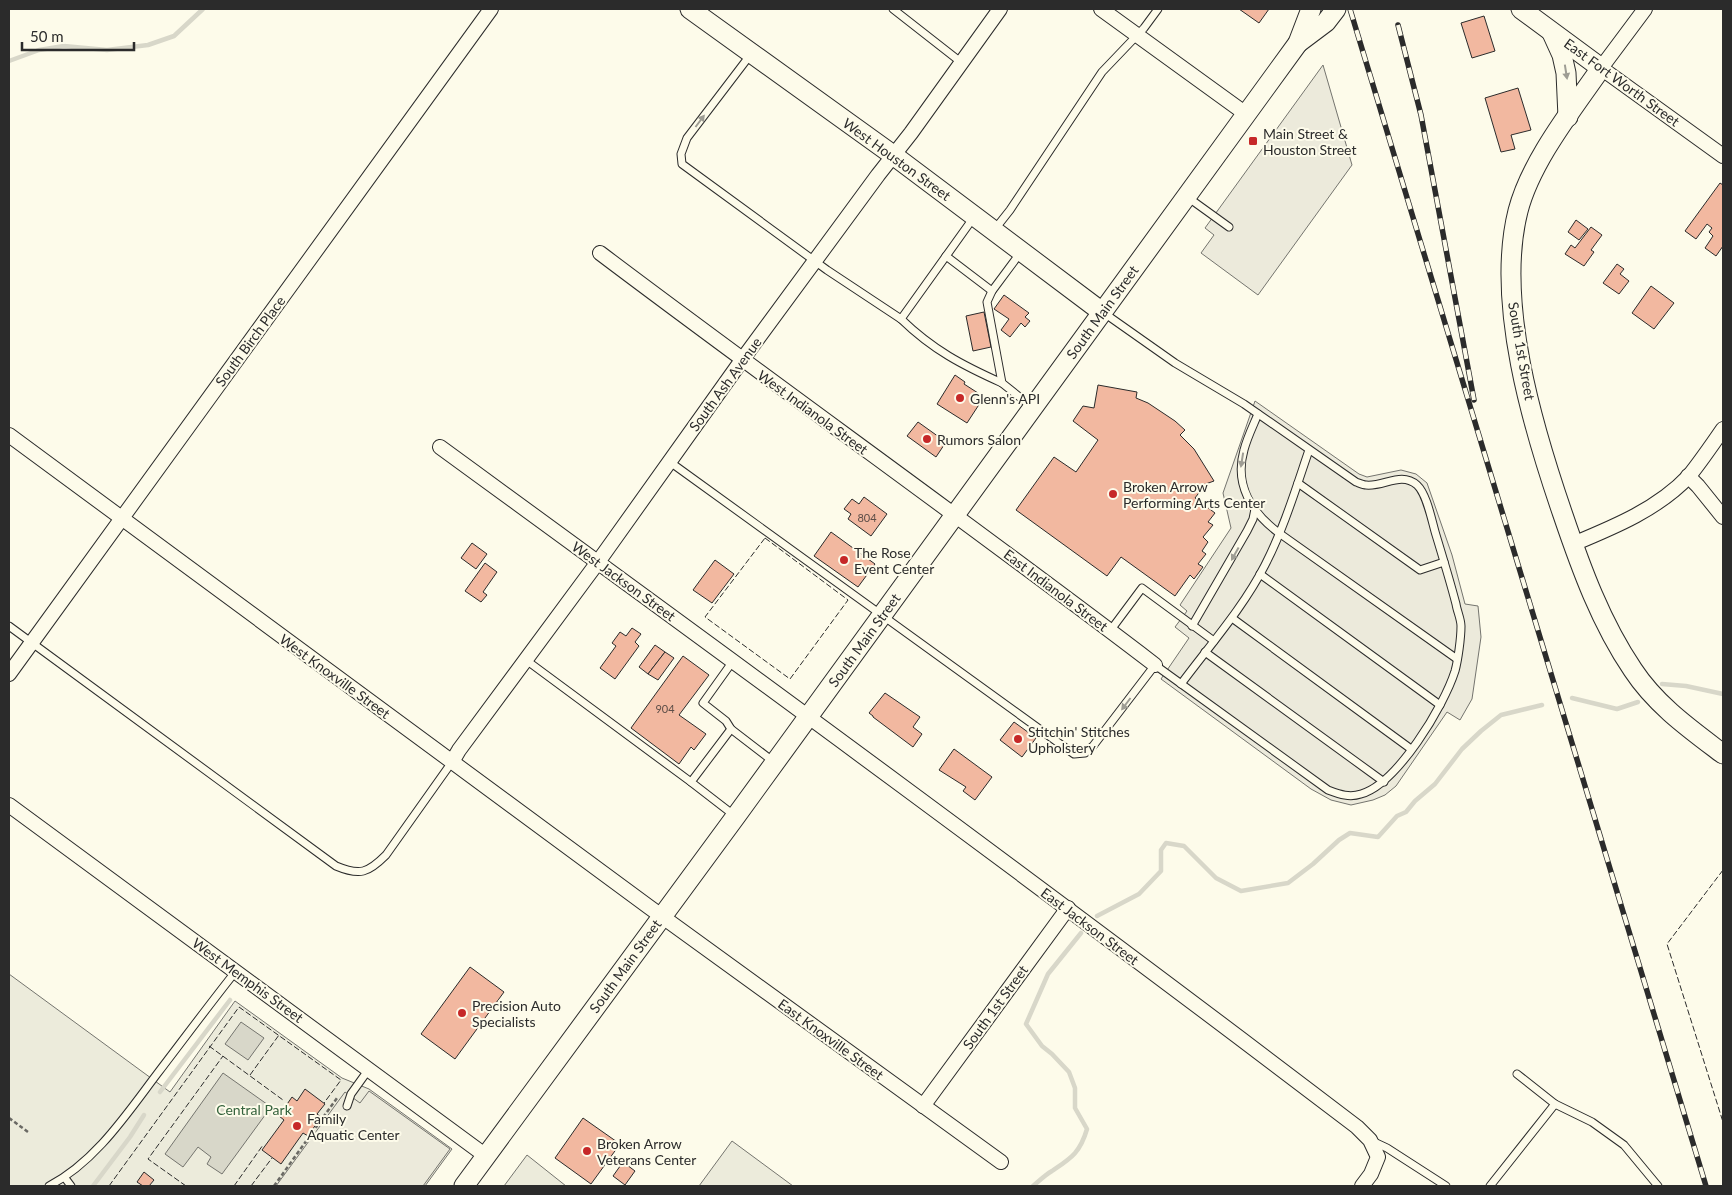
<svg xmlns="http://www.w3.org/2000/svg" width="1732" height="1195" font-family="Lato,sans-serif">
<rect width="100%" height="100%" fill="#fdfbea"/>
<g fill="#ecebdb" stroke="#74746e">
<polygon points="9,974 170,1092 235,1001 342,1078 369,1089 452,1149 425,1186 9,1186"/>
<polygon points="732,1141 793,1186 699,1186"/>
<polygon points="527,1155 566,1186 504,1186"/>
</g>
<g fill="#eceadb" stroke="#74746e">
<polygon points="1323,65 1352,165 1258,295 1201,253 1214,235 1205,228"/>
<polygon points="1255,401 1359,474 1367,477 1401,470 1416,474 1427,483 1452,555 1465,604 1478,606 1481,637 1472,699 1460,720 1447,712 1396,786 1385,795 1373,800 1351,805 1331,800 1311,789 1161,679 1189,638 1175,627 1187,611 1180,605 1231,528 1223,493"/>
<polygon points="369,1091 450,1149 423,1186 276,1186 345,1092 360,1103"/>
</g>
<g fill="#d8d7c9" stroke="#74746e">
<polygon points="241,1022 264,1038 248,1060 225,1044"/>
<polygon points="223,1073 271,1107 222,1174 207,1164 211,1157 198,1147 183,1167 165,1154"/>
</g>
<g fill="none" stroke-linecap="round" stroke-linejoin="round">
<g stroke="#d8d7c9" stroke-width="4.5">
<polyline points="9,61 39,50 64,46 107,50 148,45 174,36 203,9"/>
<polyline points="1662,684 1686,686 1723,694"/>
<polyline points="1572,698 1617,709 1638,702"/>
<polyline points="1097,916 1139,894 1161,871 1161,850 1166,843 1184,846 1216,878 1241,891 1288,883 1313,864 1339,840 1350,833 1378,837 1397,816 1406,812 1415,801 1435,784 1462,749 1481,731 1501,715 1542,705"/>
<polyline points="160,1092 230,1000"/>
<polyline points="93,1186 130,1137 144,1115"/>
<path d="M1033,1186C1039,1181 1045,1175 1052,1171C1071,1158 1080,1153 1087,1129L1075,1108V1088L1069,1072L1052,1054L1042,1046L1026,1024L1048,974L1081,933"/>
</g>
</g>
<g fill="#f2b8a0" stroke="#2b2b2b">
<polygon points="1239,9 1269,9 1259,23"/>
<polygon points="1484,16 1495,51 1472,58 1461,23"/>
<polygon points="1518,88 1531,130 1511,135 1515,149 1501,152 1485,98"/>
<polygon points="1720,183 1723,185 1723,246 1716,256 1705,248 1713,236 1709,232 1712,228 1707,224 1696,239 1685,231"/>
<polygon points="1576,220 1588,229 1579,240 1568,232"/>
<polygon points="1591,227 1602,235 1591,250 1594,252 1584,266 1565,254 1571,245 1575,248"/>
<polygon points="1617,264 1624,269 1620,274 1629,281 1619,294 1603,283"/>
<polygon points="1651,286 1674,303 1654,329 1632,313"/>
<polygon points="1004,295 1029,313 1025,317 1030,321 1025,327 1021,323 1010,337 1001,330 1009,319 994,309"/>
<polygon points="984,312 991,347 973,351 966,316"/>
<polygon points="955,375 965,382 964,384 978,393 976,396 982,400 967,423 937,404"/>
<polygon points="1098,385 1137,392 1136,398 1148,403 1175,421 1185,430 1180,435 1194,449 1214,481 1200,486 1201,490 1195,498 1215,513 1208,522 1213,525 1203,537 1208,542 1202,551 1206,554 1198,564 1203,567 1194,579 1190,575 1175,596 1121,557 1107,576 1016,510 1054,457 1076,472 1098,440 1073,421 1083,406 1094,408"/>
<polygon points="918,422 946,442 936,457 907,436"/>
<polygon points="864,497 887,514 871,536 848,519 851,514 844,509 852,499 859,504"/>
<polygon points="831,532 875,564 858,587 814,556"/>
<polygon points="472,543 487,554 476,569 461,558"/>
<polygon points="715,560 734,574 712,603 693,590"/>
<polygon points="485,563 497,572 483,592 487,595 481,602 465,591"/>
<polygon points="632,628 641,634 635,642 639,646 615,679 600,668 616,646 612,643 620,632 626,636"/>
<polygon points="655,645 665,652 648,674 639,667"/>
<polygon points="665,652 674,658 658,680 648,674"/>
<polygon points="683,656 709,675 679,715 706,734 694,750 691,747 679,764 631,728"/>
<polygon points="885,693 920,717 913,727 922,734 913,747 873,717 873,716 869,713"/>
<polygon points="1014,722 1036,738 1022,757 1000,740"/>
<polygon points="954,749 992,777 975,800 963,791 966,787 939,770"/>
<polygon points="470,967 504,992 455,1059 421,1034"/>
<polygon points="305,1089 325,1104 317,1114 321,1117 308,1136 303,1133 281,1164 262,1150 284,1120 279,1116 292,1097 297,1101"/>
<polygon points="583,1118 620,1144 591,1184 555,1158"/>
<polygon points="623,1162 635,1171 625,1185 613,1176"/>
<polygon points="144,1172 154,1180 149,1186 143,1186 137,1182"/>
</g>
<g fill="none" stroke-linecap="round" stroke-linejoin="round">
<defs>
<g id="lane">
<polyline points="893,9 962,63"/>
<polyline points="751,54 687,138 681,154 682,164 827,270 901,319 974,217"/>
<polyline points="1186,196 1229,227"/>
<polyline points="995,229 1010,210 1102,72 1144,28 1158,9"/>
<polyline points="946,256 992,291 1021,252"/>
<polyline points="992,291 987,302 1002,383 1032,407"/>
<path d="M901,319C933,350 962,365 1002,383"/>
<path d="M1258,414C1253,426 1247,438 1244,450C1234,485 1252,513 1279,533L1457,659"/>
<path d="M670,462L1074,754L1085,753L1093,746L1155,665L1328,790C1339,794 1349,798 1361,794C1397,784 1444,706 1455,671C1458,660 1461,638 1461,626C1461,619 1457,611 1456,604C1450,581 1443,558 1436,535C1432,522 1427,494 1417,485C1401,471 1384,487 1366,485C1363,485 1359,483 1356,482L1244,404L1175,363L1104,313"/>
<polyline points="1298,483 1420,570 1444,562"/>
<polyline points="1260,574 1440,705"/>
<polyline points="1232,618 1411,749"/>
<path d="M9,626L336,866C360,876 368,873 386,855L452,762"/>
<polyline points="1192,626 1247,531 1253,519 1255,509"/>
<polyline points="1110,631 1142,588 1214,641"/>
<polyline points="1205,652 1384,782"/>
<polyline points="526,660 691,782"/>
<polyline points="733,661 703,703 726,721 731,729 774,762"/>
<path d="M1181,684C1210,645 1243,608 1265,565C1284,528 1296,488 1309,450"/>
<polyline points="731,729 691,782 735,816"/>
<polyline points="1517,1074 1555,1104 1592,1122 1624,1145 1658,1186"/>
<polyline points="347,1106 351,1094 369,1069"/>
<polyline points="1372,1141 1387,1148 1446,1186"/>
<polyline points="65,1178 71,1186"/>
<path d="M49,1186C95,1162 126,1115 157,1074C183,1040 209,1005 236,971"/>
<polyline points="1490,1186 1555,1104"/>
</g>
<g id="street">
<polyline points="1101,9 1246,114"/>
<polyline points="1645,9 1601,68 1723,156"/>
<path d="M600,253C784,392 972,525 1155,665"/>
<polyline points="9,435 649,907 1001,1162"/>
<path d="M440,447C747,671 1054,896 1357,1127L1370,1140L1378,1157L1371,1174L1362,1186"/>
<polyline points="1688,476 1698,486 1723,517"/>
<path d="M1573,544C1614,527 1658,509 1689,476C1701,461 1712,445 1723,429"/>
<polyline points="9,674 491,9"/>
<polyline points="452,762 459,750 598,562 742,360 878,175 911,133 1000,9"/>
<polyline points="9,805 486,1156"/>
<polyline points="923,1106 1068,908"/>
</g>
<g id="secondary">
<polyline points="690,9 893,155 1102,312"/>
<path d="M1521,9L1601,68C1572,110 1531,161 1518,211C1495,302 1533,428 1563,515C1581,568 1601,623 1633,670C1656,705 1690,729 1723,754"/>
<polyline points="1552,33 1562,55 1566,73 1568,117"/>
<polyline points="1298,43 1326,22 1336,9"/>
<polyline points="464,1186 736,816 1298,43 1311,9"/>
</g>
</defs>
<use href="#lane" stroke="#2b2b2b" stroke-width="9"/>
<use href="#street" stroke="#2b2b2b" stroke-width="16"/>
<use href="#secondary" stroke="#2b2b2b" stroke-width="21"/>
<g stroke="#6a6964" stroke-width="2.5" stroke-dasharray="4 2.5" stroke-linecap="butt">
<polyline points="9,1118 28,1132"/>
<polyline points="274,1186 337,1098"/>
</g>
<use href="#lane" stroke="#fdfbea" stroke-width="7"/>
<use href="#street" stroke="#fdfbea" stroke-width="14"/>
<use href="#secondary" stroke="#fdfbea" stroke-width="19"/>
<defs>
<g id="rail">
<polyline points="1350,9 1706,1186"/>
<polyline points="1398,25 1421,115 1474,400"/>
</g>
</defs>
<use href="#rail" stroke="#2b2b2b" stroke-width="5.5"/>
<use href="#rail" stroke="#fdfbea" stroke-width="4" stroke-dasharray="11" stroke-linecap="butt"/>
<g stroke="#2b2b2b" stroke-width="1" stroke-dasharray="6 2.5" stroke-linecap="butt">
<polygon points="765,538 848,600 790,679 705,617"/>
<polyline points="1723,870 1667,944 1723,1122"/>
<polyline points="209,1046 283,1100"/>
<polyline points="250,1075 279,1035"/>
<polyline points="109,1186 239,1007 341,1080 324,1103"/>
<polyline points="186,1186 148,1159 223,1056"/>
<polyline points="234,1186 263,1145"/>
<polyline points="251,1186 272,1158"/>
</g>
</g>
<defs><path id="oneway-solid" d="M-6-.8H1V-3.2L6.5 0L1 3.2V.8H-6Z" transform="scale(1.25)"/></defs>
<g fill="#9e9d94">
<use href="#oneway-solid" transform="translate(1566 72) rotate(81)"/>
<use href="#oneway-solid" transform="translate(700 121) rotate(-53)"/>
<use href="#oneway-solid" transform="translate(1242 460) rotate(99)"/>
<use href="#oneway-solid" transform="translate(1235 554) rotate(119)"/>
<use href="#oneway-solid" transform="translate(1126 704) rotate(127)"/>
</g>
<g fill="#c62828" stroke="#fdfbea" stroke-width="2">
<rect x="1248" y="136" width="10" height="10" rx="2.5"/>
<circle cx="960" cy="398" r="5"/>
<circle cx="927" cy="439" r="5"/>
<circle cx="1113" cy="494" r="5"/>
<circle cx="844" cy="560" r="5"/>
<circle cx="1018" cy="739" r="5"/>
<circle cx="462" cy="1013" r="5"/>
<circle cx="297" cy="1126" r="5"/>
<circle cx="587" cy="1151" r="5"/>
</g>
<g text-anchor="middle" dominant-baseline="central" stroke-width="4" stroke-linejoin="round" paint-order="stroke">
<g font-size="11" fill="#5d4e48">
<text x="867" y="517">804</text>
<text x="665" y="708">904</text>
</g>
<g font-size="14" fill="#2b2b2b" stroke="#fdfbea">
<text transform="translate(1622 82) rotate(36)">East Fort Worth Street</text>
<text transform="translate(897 159) rotate(36)">West Houston Street</text>
<text transform="translate(1102 312) rotate(-54)">South Main Street</text>
<text transform="translate(250 341) rotate(-54)">South Birch Place</text>
<text transform="translate(1522 351) rotate(80)">South 1st Street</text>
<text transform="translate(725 384) rotate(-54)">South Ash Avenue</text>
<text transform="translate(813 412) rotate(36)">West Indianola Street</text>
<text transform="translate(624 581) rotate(36)">West Jackson Street</text>
<text transform="translate(1056 590) rotate(37)">East Indianola Street</text>
<text transform="translate(864 640) rotate(-54)">South Main Street</text>
<text transform="translate(335 676) rotate(36)">West Knoxville Street</text>
<text transform="translate(1090 926) rotate(37)">East Jackson Street</text>
<text transform="translate(625 966) rotate(-54)">South Main Street</text>
<text transform="translate(248 980) rotate(36)">West Memphis Street</text>
<text transform="translate(995 1007) rotate(-54)">South 1st Street</text>
<text transform="translate(831 1039) rotate(36)">East Knoxville Street</text>
</g>
<g font-size="14" fill="#2b2b2b" stroke="#fdfbea" text-anchor="start">
<text x="1263" y="133">Main Street &amp;<tspan x="1263" dy="16">Houston Street</tspan></text>
<text x="970" y="398">Glenn's API</text>
<text x="937" y="439">Rumors Salon</text>
<text x="1123" y="486">Broken Arrow<tspan x="1123" dy="16">Performing Arts Center</tspan></text>
<text x="854" y="552">The Rose<tspan x="854" dy="16">Event Center</tspan></text>
<text x="1028" y="731">Stitchin' Stitches<tspan x="1028" dy="16">Upholstery</tspan></text>
<text x="472" y="1005">Precision Auto<tspan x="472" dy="16">Specialists</tspan></text>
<text x="307" y="1118">Family<tspan x="307" dy="16">Aquatic Center</tspan></text>
<text x="597" y="1143">Broken Arrow<tspan x="597" dy="16">Veterans Center</tspan></text>
</g>
<g font-size="14" fill="#34623c" stroke="#fdfbea">
<text x="254" y="1109">Central Park</text>
</g>
</g>
<rect width="1732" height="1195" fill="none" stroke="#2b2b2b" stroke-width="20"/>
<path d="M22 42v8h112v-8" fill="none" stroke="#2b2b2b" stroke-width="2.5"/>
<text x="30" y="42" font-size="15" fill="#2b2b2b" stroke="#fdfbea" stroke-width="4" paint-order="stroke">50 m</text>
</svg>
